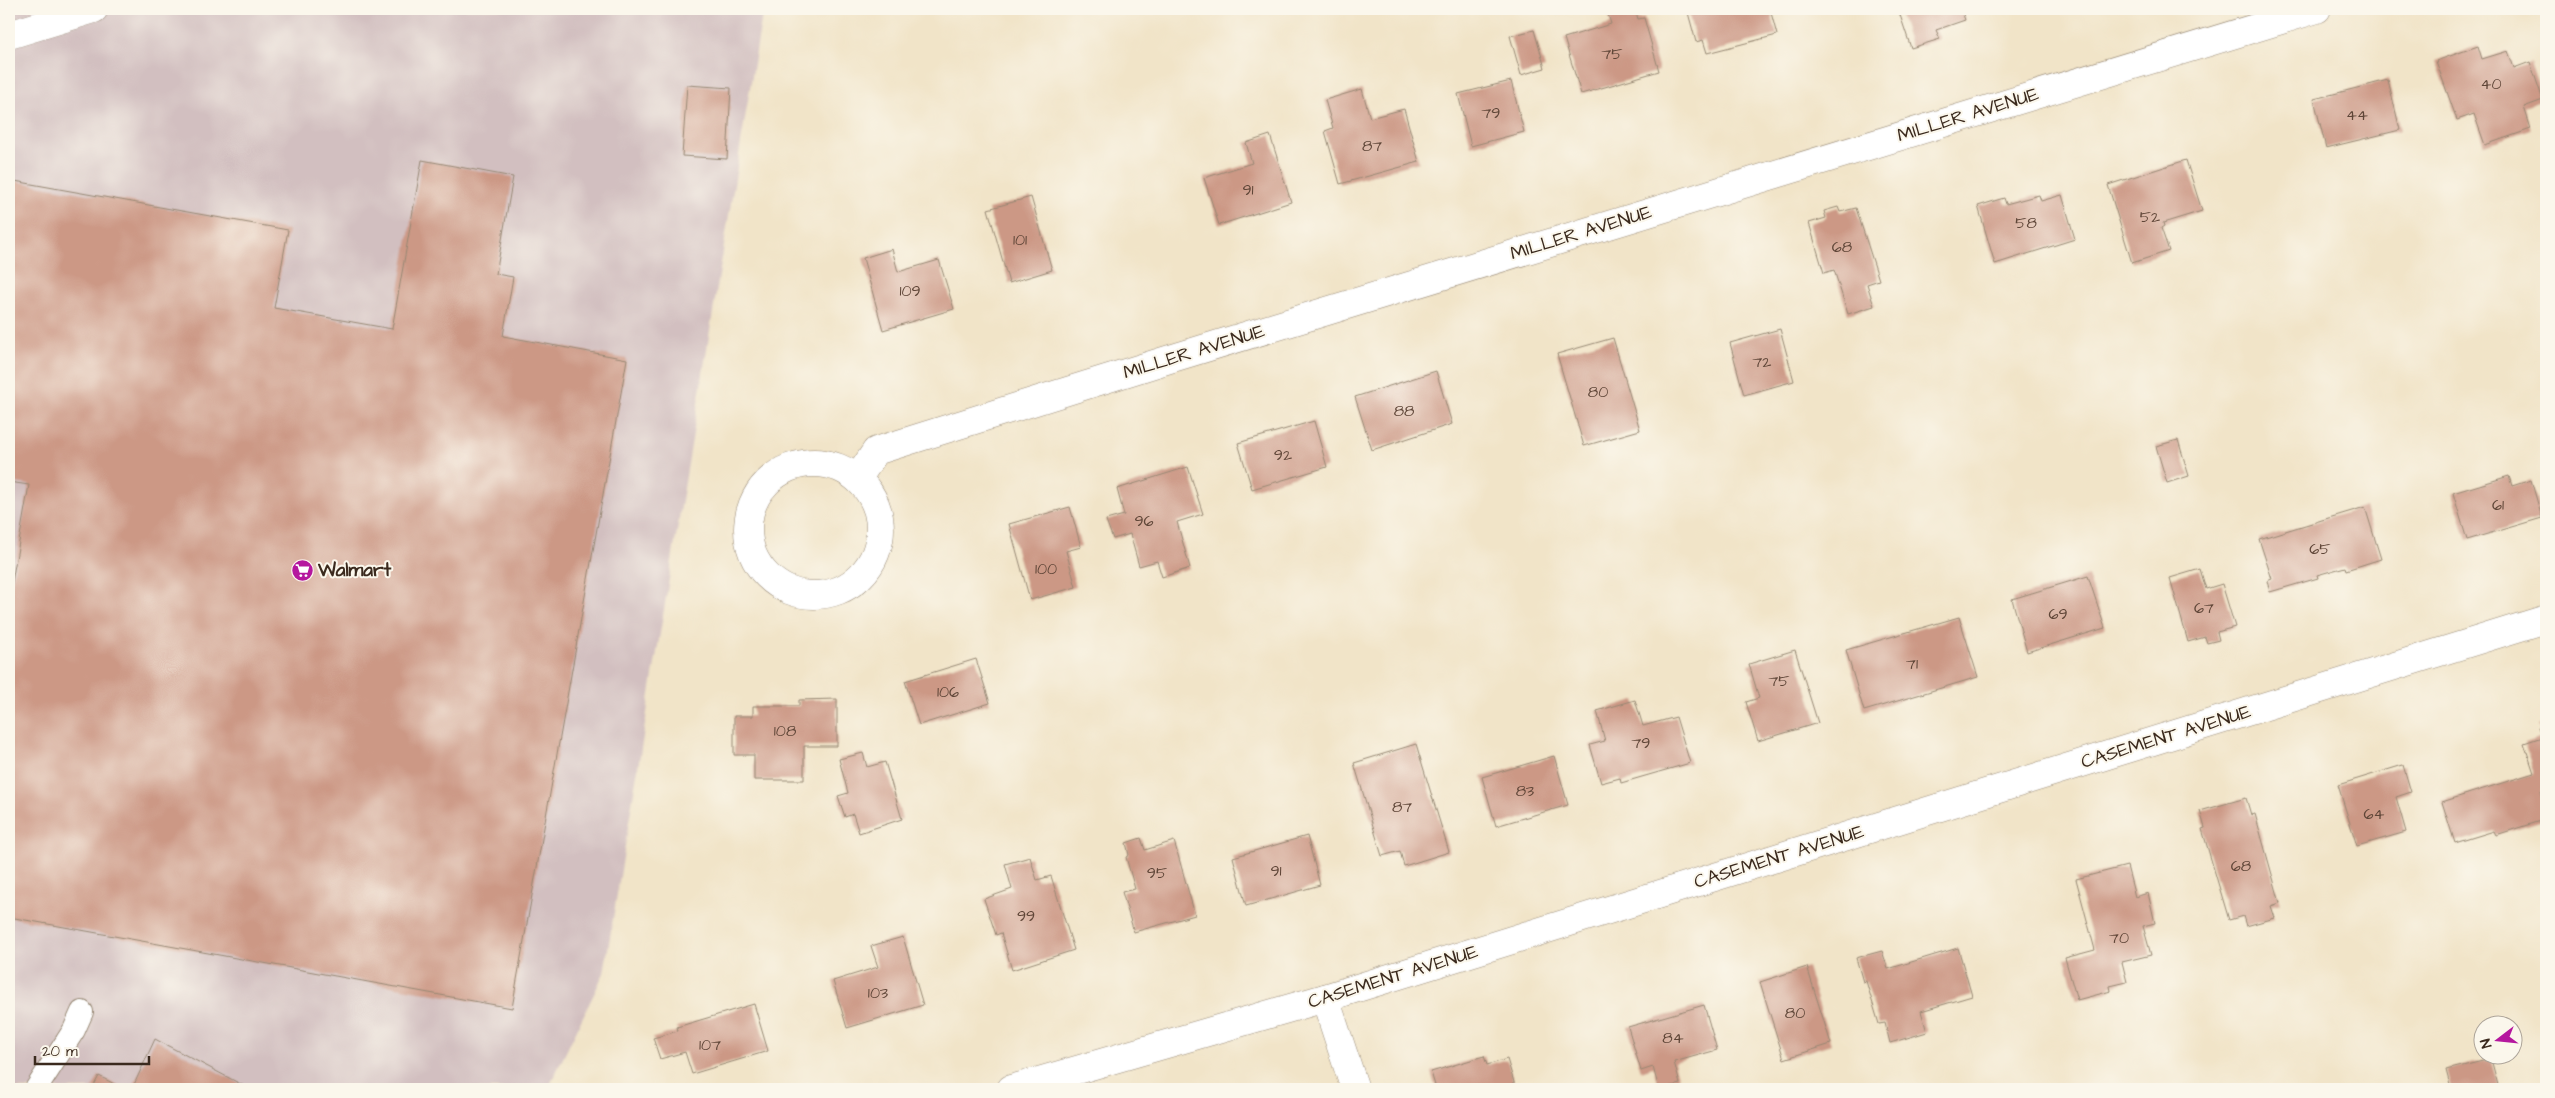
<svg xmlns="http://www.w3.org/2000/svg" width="2555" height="1098" font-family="'Architects Daughter',sans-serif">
<rect width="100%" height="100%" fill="#fbf7ec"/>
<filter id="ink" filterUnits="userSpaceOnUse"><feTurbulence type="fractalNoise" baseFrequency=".02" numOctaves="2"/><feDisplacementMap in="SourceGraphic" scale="10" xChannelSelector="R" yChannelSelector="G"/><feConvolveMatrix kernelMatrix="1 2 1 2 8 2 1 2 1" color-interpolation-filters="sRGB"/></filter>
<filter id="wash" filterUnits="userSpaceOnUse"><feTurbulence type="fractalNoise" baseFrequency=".0096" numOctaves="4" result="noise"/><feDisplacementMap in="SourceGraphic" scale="20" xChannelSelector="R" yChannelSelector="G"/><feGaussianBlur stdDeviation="1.12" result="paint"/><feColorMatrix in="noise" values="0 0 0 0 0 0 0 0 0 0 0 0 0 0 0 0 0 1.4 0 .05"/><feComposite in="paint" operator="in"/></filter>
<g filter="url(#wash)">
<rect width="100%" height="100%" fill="#f1e4c8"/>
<polygon fill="#d2bfc0" points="9,9 763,9 604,973 548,1089 9,1089"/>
<g id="blocks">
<g fill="#cc9885">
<polygon points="1614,9 1635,9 1638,19 1644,18 1659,71 1581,94 1564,38 1611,24 1607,11"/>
<polygon points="1687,9 1770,9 1777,35 1707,53 1703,40 1696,42"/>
<polygon points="1898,9 1961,9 1965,20 1936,30 1940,39 1911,48"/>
<polygon points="1534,30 1545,68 1521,75 1510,36"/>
<polygon points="2478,46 2482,59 2508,51 2514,68 2530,62 2543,100 2524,107 2531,129 2485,145 2474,114 2457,120 2436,61"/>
<polygon points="2388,80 2400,130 2326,148 2314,99"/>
<polygon points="1511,81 1524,132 1471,146 1458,94"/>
<polygon points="687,85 731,88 727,159 682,156"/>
<polygon points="1362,89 1370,118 1404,109 1419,162 1340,184 1325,131 1333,128 1325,100"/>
<polygon points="1270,135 1291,202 1219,225 1204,178 1252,163 1246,143"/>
<polygon points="422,160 513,177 496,274 513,277 503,336 627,359 512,1008 9,917 9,599 29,485 9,482 9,180 288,230 274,308 392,329"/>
<polygon points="2186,160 2202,211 2163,223 2164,226 2161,228 2169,251 2132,263 2108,185"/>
<polygon points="2039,195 2041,201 2062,195 2075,239 1995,264 1978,206 2004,198 2006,204"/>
<polygon points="1031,197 1052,270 1009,283 988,209"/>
<polygon points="1838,207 1840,212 1856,208 1879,280 1867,284 1874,306 1848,314 1834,270 1824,273 1809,223 1826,218 1824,211"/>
<polygon points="892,249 898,272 939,260 954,309 883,330 863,258"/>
<polygon points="1780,329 1794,381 1744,395 1730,343"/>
<polygon points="1613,338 1640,430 1584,446 1557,354"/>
<polygon points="1436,371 1452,424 1372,450 1355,397"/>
<polygon points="1314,421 1327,467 1252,489 1238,443"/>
<polygon points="2178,440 2189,476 2167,483 2156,446"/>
<polygon points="1188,467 1203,514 1177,522 1190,568 1162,577 1157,561 1139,566 1130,534 1113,539 1106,520 1124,515 1117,489"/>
<polygon points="2509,476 2512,486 2531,480 2542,518 2467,540 2453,493"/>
<polygon points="1070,507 1081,547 1066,551 1076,587 1030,600 1009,524"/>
<polygon points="2365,507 2381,559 2346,570 2345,567 2317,575 2318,578 2270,592 2267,581 2272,579 2259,539"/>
<polygon points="2200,569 2206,589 2222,584 2235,627 2217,632 2219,640 2207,643 2205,637 2188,642 2170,578"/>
<polygon points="2088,576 2105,628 2027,652 2012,599"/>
<polygon points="1959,617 1978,677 1864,711 1846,650"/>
<polygon points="1795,650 1818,723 1758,741 1746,702 1759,698 1749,664"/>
<polygon points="976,659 990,703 919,725 905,681"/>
<polygon points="837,699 837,746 804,746 804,780 754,780 754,755 734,755 734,716 753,716 753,706 799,706 799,700"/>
<polygon points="1635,700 1643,726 1676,717 1690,763 1621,783 1620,778 1601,783 1590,745 1605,741 1597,711"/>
<polygon points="2546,724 2546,790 2541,791 2544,801 2546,801 2546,819 2496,835 2494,831 2455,843 2442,802 2534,773 2524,743 2542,737 2538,727"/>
<polygon points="1416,744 1449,852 1404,866 1400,851 1382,856 1354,763"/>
<polygon points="863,753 867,767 885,762 902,819 859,833 853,814 845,817 838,796 848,793 839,759"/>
<polygon points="1554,756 1568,805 1496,826 1482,777"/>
<polygon points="2403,765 2411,792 2396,797 2406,832 2357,846 2338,785"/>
<polygon points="2246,798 2251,815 2255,814 2280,903 2271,906 2275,918 2246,926 2243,916 2229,920 2202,829 2205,828 2200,811"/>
<polygon points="1307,836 1320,885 1246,906 1233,857"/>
<polygon points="1141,838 1145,850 1174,841 1195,915 1134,932 1122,892 1135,889 1126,857 1129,855 1126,843"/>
<polygon points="1030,857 1037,880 1051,876 1074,950 1012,970 1001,933 996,935 984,899 1012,889 1005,864"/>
<polygon points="2127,866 2135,897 2148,893 2155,923 2143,926 2151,955 2122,962 2127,982 2110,986 2111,991 2077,1000 2065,958 2095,950 2076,879"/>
<polygon points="903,937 923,1005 847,1028 833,981 878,967 871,946"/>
<polygon points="1958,948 1972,996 1921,1011 1927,1032 1890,1043 1885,1023 1879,1024 1866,981 1863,982 1856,958 1882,951 1888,969"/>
<polygon points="1807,967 1831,1044 1784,1059 1760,982"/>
<polygon points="754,1004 768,1051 692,1074 685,1052 660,1059 653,1038 678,1031 677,1027"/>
<polygon points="1704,1005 1717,1050 1674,1062 1680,1084 1659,1089 1653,1067 1641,1071 1628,1027"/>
<polygon points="155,1039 250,1089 132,1089"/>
<polygon points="1484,1056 1487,1065 1507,1059 1516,1089 1436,1089 1431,1072"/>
<polygon points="2491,1059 2499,1089 2451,1089 2446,1070"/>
<polygon points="99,1076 124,1089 92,1089"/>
</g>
</g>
</g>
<g filter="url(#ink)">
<use href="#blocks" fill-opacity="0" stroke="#968773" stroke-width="1"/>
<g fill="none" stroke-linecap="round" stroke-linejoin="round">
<defs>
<polyline id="service" points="36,1089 74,1030 82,1012"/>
<g id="minor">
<polyline points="9,35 94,9"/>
<circle cx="814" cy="529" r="66"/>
<polyline points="858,478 876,451 1173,358 2317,9"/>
<polyline points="1325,998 1355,1089"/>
<polyline points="1011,1089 1325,998 2546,619"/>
</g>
</defs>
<use href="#service" stroke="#968773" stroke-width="24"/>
<use href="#minor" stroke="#968773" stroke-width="29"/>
<use href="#service" stroke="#fff" stroke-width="22"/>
<use href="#minor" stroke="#fff" stroke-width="28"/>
</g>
</g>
<defs>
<symbol id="supermarket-disc" viewBox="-11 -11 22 22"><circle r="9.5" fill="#b5179e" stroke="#fbf7ec"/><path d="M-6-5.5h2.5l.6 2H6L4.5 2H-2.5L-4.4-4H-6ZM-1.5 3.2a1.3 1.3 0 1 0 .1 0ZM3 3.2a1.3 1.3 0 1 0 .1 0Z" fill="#fff"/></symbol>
</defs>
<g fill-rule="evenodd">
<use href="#supermarket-disc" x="290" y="558" width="25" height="25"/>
</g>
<g text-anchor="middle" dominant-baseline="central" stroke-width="4" stroke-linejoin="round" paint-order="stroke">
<g font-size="16" fill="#5f4638">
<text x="1612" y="54">75</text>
<text x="2491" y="84">40</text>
<text x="1491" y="113">79</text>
<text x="2357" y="115">44</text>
<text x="1372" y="146">87</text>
<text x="1248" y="190">91</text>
<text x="2150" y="217">52</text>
<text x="2026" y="223">58</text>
<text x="1020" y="240">101</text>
<text x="1842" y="247">68</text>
<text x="910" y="291">109</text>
<text x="1762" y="362">72</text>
<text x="1598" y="392">80</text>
<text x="1404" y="411">88</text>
<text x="1283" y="455">92</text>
<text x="2498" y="505">61</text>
<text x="1144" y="521">96</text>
<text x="2320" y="549">65</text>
<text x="1046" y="569">100</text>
<text x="2204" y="608">67</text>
<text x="2058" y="614">69</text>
<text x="1912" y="664">71</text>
<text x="1779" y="681">75</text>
<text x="948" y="692">106</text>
<text x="785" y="731">108</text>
<text x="1641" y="743">79</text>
<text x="1525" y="791">83</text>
<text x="1402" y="807">87</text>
<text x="2374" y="814">64</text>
<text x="2241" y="866">68</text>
<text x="1276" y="871">91</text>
<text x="1157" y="873">95</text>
<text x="1026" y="916">99</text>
<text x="2119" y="938">70</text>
<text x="878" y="993">103</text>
<text x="1795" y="1013">80</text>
<text x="1673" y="1038">84</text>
<text x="710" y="1045">107</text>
</g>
<g font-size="19" fill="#3b2a1e" stroke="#fbf7ec">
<text transform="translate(1968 115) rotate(-17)">MILLER AVENUE</text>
<text transform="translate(1581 233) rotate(-17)">MILLER AVENUE</text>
<text transform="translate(1194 352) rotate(-17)">MILLER AVENUE</text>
<text transform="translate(2166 737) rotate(-17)">CASEMENT AVENUE</text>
<text transform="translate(1779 857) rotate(-17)">CASEMENT AVENUE</text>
<text transform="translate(1393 977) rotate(-17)">CASEMENT AVENUE</text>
</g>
<g font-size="19" font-weight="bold" fill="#3b2a1e" stroke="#fbf7ec" text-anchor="start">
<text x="318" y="570">Walmart</text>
</g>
</g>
<rect width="2555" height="1098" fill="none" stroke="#fbf7ec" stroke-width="30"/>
<g transform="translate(2498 1040) rotate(254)"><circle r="24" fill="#fbf7ec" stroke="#aea59a"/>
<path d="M0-4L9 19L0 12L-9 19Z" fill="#b5179e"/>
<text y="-8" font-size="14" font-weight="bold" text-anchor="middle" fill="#3b2a1e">N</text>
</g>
<path d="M35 1056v8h114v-8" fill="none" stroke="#3b2a1e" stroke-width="2.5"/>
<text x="42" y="1056" font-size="15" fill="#3b2a1e" stroke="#fbf7ec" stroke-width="4" paint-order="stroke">20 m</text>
</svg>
